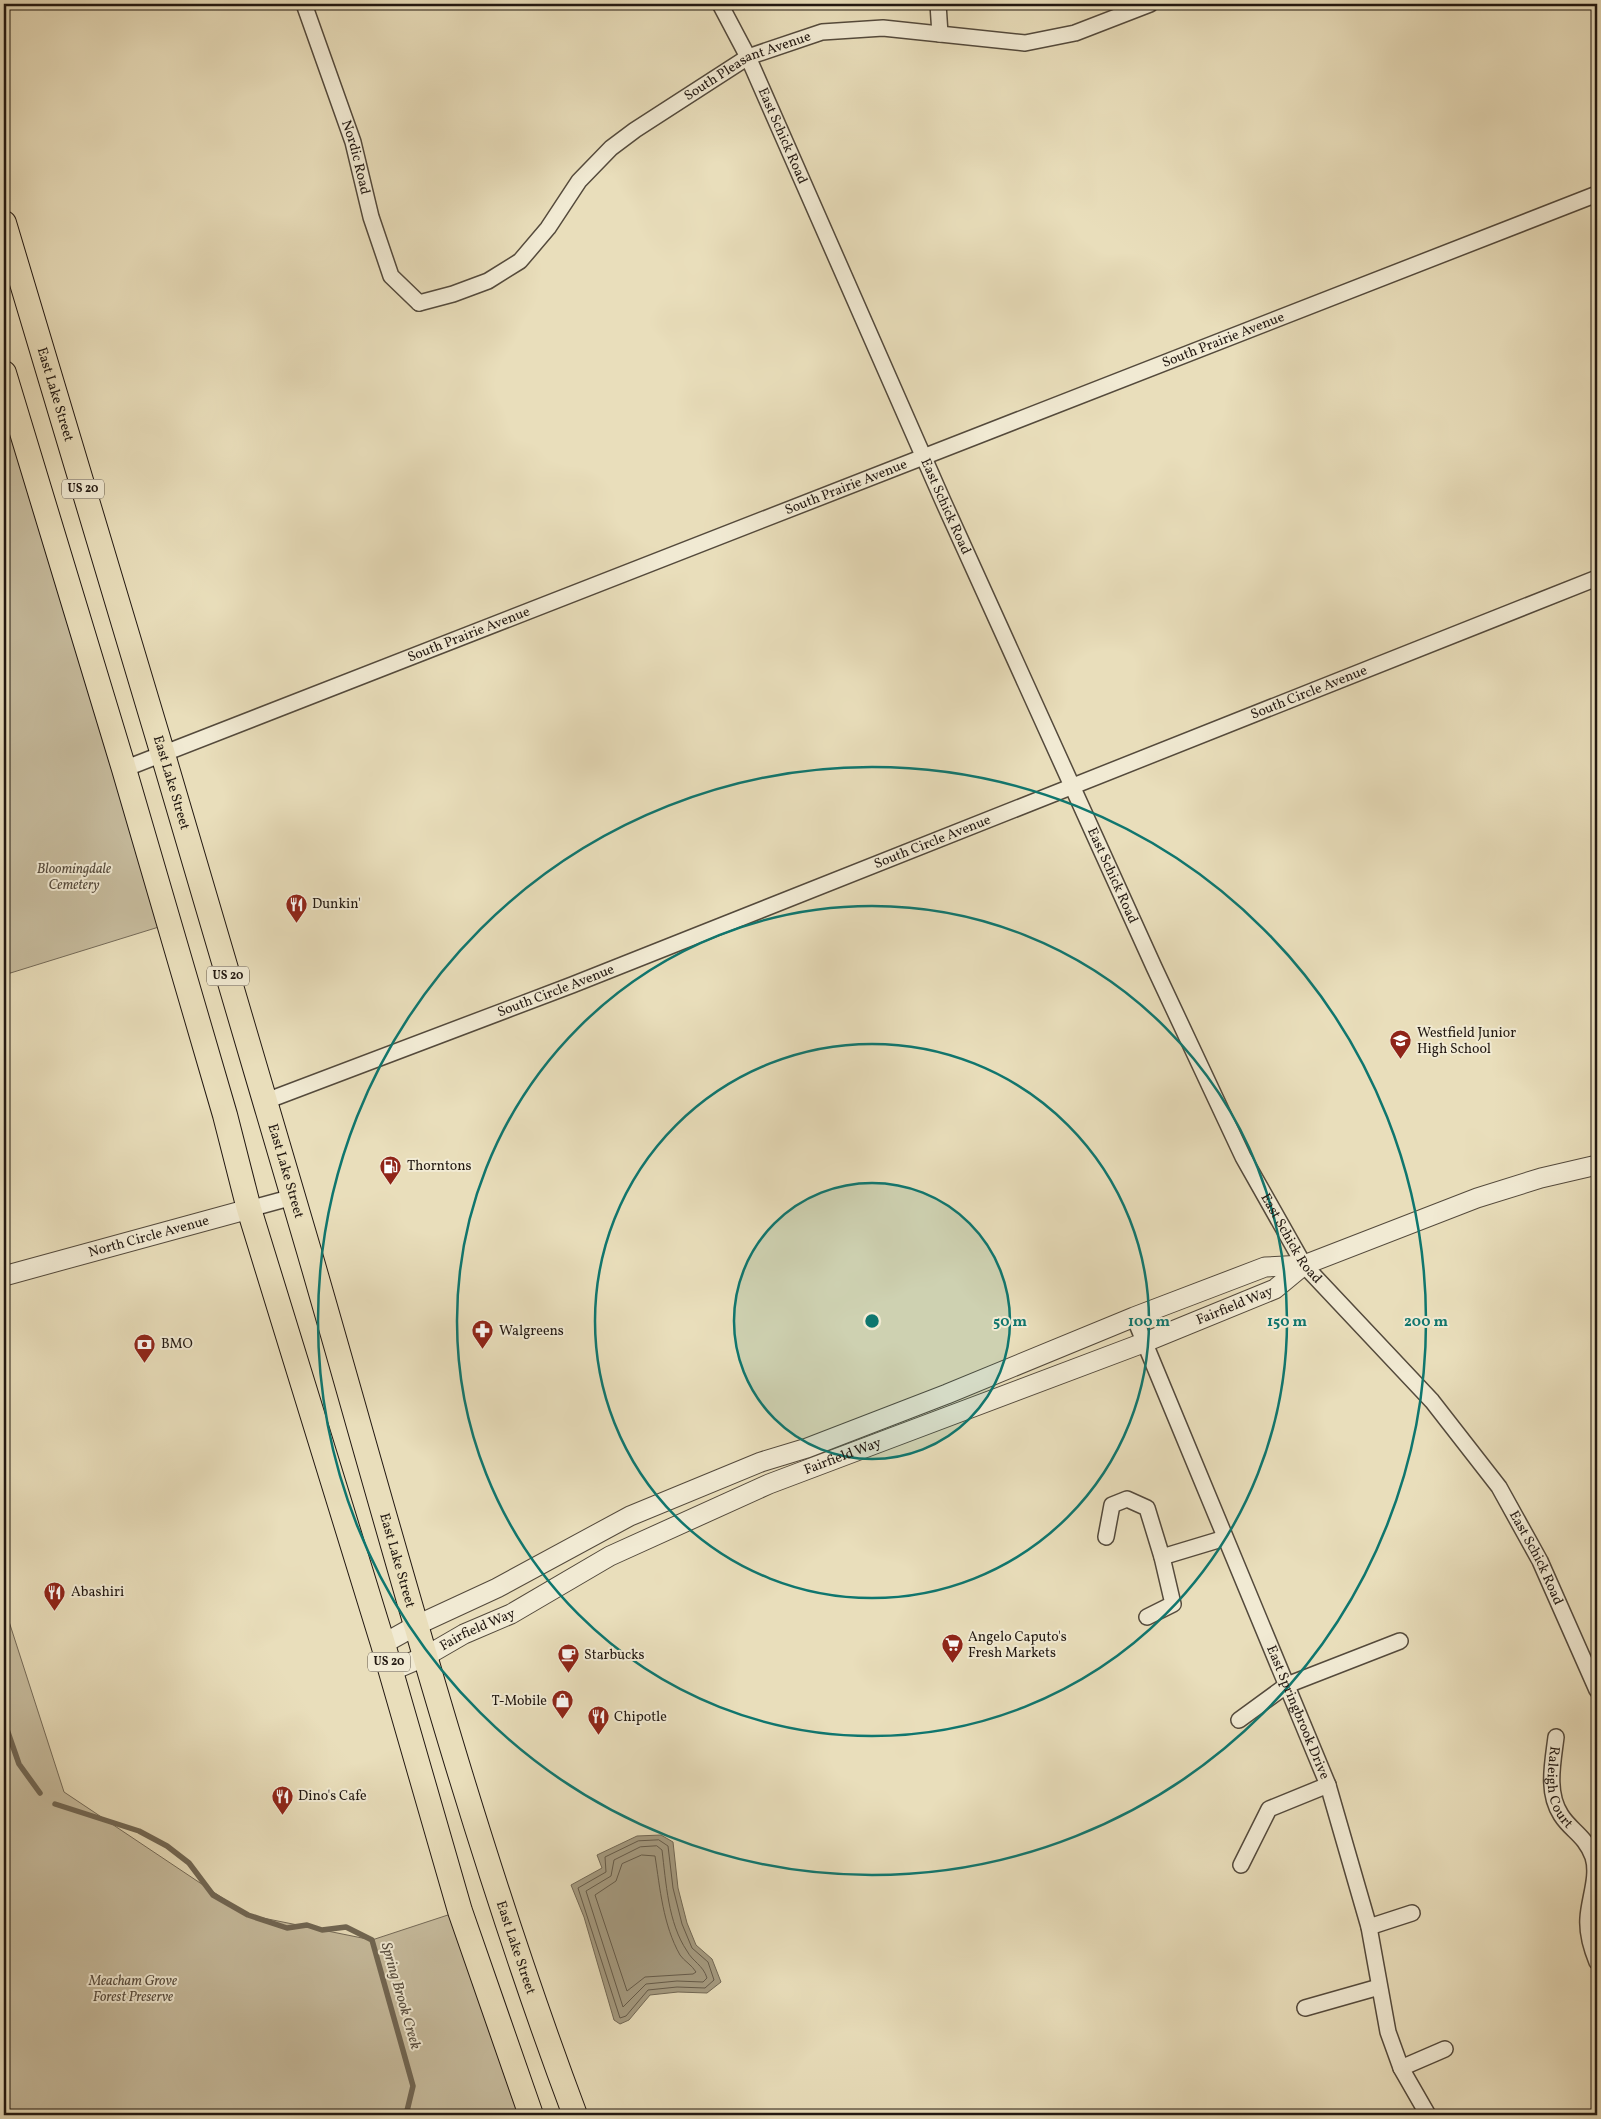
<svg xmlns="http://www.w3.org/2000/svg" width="1601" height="2119" font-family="Vollkorn,serif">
<rect width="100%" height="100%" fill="#e9debb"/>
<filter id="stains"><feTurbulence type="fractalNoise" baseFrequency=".004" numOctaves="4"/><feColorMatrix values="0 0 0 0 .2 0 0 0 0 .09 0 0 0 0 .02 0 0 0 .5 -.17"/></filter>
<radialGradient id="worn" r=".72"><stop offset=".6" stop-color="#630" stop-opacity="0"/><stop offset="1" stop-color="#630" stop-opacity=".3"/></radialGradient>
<g fill="#c7bc9e" stroke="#746a58">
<polygon points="4,405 162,926 4,975"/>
<polygon points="4,1606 64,1792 248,1915 372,1940 460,1911 527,2115 4,2115"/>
</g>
<polygon fill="#a59b81" stroke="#716754" points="661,1835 673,1842 678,1888 687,1923 696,1945 712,1959 721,1982 707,1993 678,1992 650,1995 629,2020 620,2024 614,2020 584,1917 571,1885 602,1868 597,1855 637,1836"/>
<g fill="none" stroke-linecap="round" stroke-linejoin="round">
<g stroke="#645a49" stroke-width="1">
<polygon points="659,1840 668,1846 673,1888 682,1924 692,1948 708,1962 714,1980 705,1988 677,1987 648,1990 626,2016 620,2018 578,1888 606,1872 605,1857 638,1841"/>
<path d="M657,1846L662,1850C666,1882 668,1923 687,1951C693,1962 703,1965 707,1978L703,1982L677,1981L646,1984L623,2007L586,1891L611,1876L614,1860L640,1847Z"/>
<path d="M642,1855L655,1856C660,1888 663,1925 680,1955C684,1961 692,1965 696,1972L693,1974L645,1977L627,1991L595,1895L616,1881L622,1864Z"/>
</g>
<g stroke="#716754" stroke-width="5.5">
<polyline points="4,1721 19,1764 40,1793"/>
<polyline points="55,1804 139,1831 167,1846 189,1863 213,1895 248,1915 287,1928 307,1925 322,1930 346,1927 372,1940 413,2086 406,2115"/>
</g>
<defs>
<g id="minor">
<path id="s1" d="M304,4L353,142L371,217L391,276L419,303"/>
<path id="s2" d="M720,4L748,57L943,501L1154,967L1243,1157L1304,1265L1432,1401L1499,1487L1540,1561L1597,1690"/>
<polyline points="938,4 940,34"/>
<path id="s3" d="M419,303L453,294L488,281L520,261L548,228L579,181L611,148L635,130L748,57L822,32L883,28L1025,43L1075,33L1150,4"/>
<path id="s4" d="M124,769L1597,194"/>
<path id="s5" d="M266,1101L572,985L1597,578"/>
<polyline points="249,1209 293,1197"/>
<path id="s6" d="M1134,1317L1328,1785L1369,1927L1388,2032L1401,2068L1428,2115"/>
<polyline points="1106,1537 1112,1505 1127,1499 1147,1508 1162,1557 1173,1604 1147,1617"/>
<polyline points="1162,1557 1225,1538"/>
<polyline points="1239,1720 1287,1685 1400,1641"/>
<path id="s7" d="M1556,1737C1553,1762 1546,1792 1561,1815C1571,1831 1585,1835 1593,1857C1599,1876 1589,1899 1588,1918C1587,1932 1592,1950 1597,1962"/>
<polyline points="1241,1865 1269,1809 1328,1785"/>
<polyline points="1369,1927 1412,1913"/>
<polyline points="1305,2008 1379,1987"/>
<polyline points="1401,2068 1445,2049"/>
</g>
<g id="tertiary">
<path id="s8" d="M4,1276L249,1209"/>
<polyline points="383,1644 417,1625 497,1588 630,1516 761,1462 807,1448 947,1394 1134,1317 1265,1267 1304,1265"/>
<path id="s9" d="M391,1671L426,1656L464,1634L511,1614L610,1556L769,1484L1143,1343L1275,1289L1304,1265L1477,1198L1541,1178L1597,1165"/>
</g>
<g id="primary">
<path id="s10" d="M4,223C106,565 210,908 309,1251C393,1541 469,1833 575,2115"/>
<polyline points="4,373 124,769 225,1115 249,1209 383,1644 460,1911 531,2115"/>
</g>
</defs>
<use href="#minor" stroke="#544a3c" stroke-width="18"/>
<use href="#tertiary" stroke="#544a3c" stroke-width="21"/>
<use href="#primary" stroke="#221811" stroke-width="26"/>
<use href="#minor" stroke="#f1ead3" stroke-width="15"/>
<use href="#tertiary" stroke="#f1ead3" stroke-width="19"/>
<use href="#primary" stroke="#e9debb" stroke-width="24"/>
</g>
<circle cx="872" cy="1321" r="138" fill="#0f766e" fill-opacity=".12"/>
<g fill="none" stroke="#0f766e" stroke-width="2.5">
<circle cx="872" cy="1321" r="138"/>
<circle cx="872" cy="1321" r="277"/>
<circle cx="872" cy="1321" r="415"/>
<circle cx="872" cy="1321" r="554"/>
</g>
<defs>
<symbol id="restaurant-pin" viewBox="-11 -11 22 30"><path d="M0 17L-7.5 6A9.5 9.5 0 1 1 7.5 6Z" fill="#8f2418" stroke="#f1ead3"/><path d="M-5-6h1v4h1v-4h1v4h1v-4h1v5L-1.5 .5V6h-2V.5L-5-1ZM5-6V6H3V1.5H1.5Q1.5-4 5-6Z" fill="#fff"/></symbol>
<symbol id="school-pin" viewBox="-11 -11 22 30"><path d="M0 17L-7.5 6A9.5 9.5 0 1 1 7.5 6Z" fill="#8f2418" stroke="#f1ead3"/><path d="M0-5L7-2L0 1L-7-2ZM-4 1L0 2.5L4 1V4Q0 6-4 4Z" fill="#fff"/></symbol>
<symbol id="fuel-pin" viewBox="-11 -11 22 30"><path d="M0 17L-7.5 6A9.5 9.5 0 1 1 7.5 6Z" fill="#8f2418" stroke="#f1ead3"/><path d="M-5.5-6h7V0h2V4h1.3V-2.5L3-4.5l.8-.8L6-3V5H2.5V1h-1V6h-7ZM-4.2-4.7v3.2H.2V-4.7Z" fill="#fff"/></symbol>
<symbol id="pharmacy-pin" viewBox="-11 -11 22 30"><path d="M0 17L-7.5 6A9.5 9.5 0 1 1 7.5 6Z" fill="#8f2418" stroke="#f1ead3"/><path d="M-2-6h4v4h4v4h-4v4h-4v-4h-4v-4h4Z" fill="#fff"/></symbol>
<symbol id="bank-pin" viewBox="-11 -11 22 30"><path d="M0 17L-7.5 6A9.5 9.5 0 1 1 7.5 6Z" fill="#8f2418" stroke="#f1ead3"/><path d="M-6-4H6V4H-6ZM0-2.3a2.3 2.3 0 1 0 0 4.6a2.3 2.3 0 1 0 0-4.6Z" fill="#fff"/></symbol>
<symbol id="supermarket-pin" viewBox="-11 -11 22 30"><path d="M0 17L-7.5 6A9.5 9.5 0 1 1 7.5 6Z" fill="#8f2418" stroke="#f1ead3"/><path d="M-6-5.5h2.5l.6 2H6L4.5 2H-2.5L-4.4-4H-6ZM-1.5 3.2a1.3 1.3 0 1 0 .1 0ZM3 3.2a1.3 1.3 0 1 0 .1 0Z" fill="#fff"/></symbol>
<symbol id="cafe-pin" viewBox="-11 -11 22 30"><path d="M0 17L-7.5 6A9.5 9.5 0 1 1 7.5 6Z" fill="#8f2418" stroke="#f1ead3"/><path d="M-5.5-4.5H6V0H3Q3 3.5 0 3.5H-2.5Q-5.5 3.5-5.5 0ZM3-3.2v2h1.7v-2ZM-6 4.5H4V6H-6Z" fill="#fff"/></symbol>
<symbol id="shop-pin" viewBox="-11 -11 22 30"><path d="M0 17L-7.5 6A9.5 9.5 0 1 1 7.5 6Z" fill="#8f2418" stroke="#f1ead3"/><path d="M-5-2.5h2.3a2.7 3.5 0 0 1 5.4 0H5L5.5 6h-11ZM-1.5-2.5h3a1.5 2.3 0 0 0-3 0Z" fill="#fff"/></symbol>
</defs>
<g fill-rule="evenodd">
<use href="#restaurant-pin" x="284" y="892" width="25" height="34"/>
<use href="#school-pin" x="1388" y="1028" width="25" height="34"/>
<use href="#fuel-pin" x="378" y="1154" width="25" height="34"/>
<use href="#pharmacy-pin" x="470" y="1318" width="25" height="34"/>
<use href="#bank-pin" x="132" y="1332" width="25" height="34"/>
<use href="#restaurant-pin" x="42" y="1580" width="25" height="34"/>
<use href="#supermarket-pin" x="940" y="1632" width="25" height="34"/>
<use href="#cafe-pin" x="556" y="1642" width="25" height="34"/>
<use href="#shop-pin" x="550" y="1688" width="25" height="34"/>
<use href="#restaurant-pin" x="586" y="1704" width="25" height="34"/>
<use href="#restaurant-pin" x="270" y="1784" width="25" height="34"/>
</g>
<g text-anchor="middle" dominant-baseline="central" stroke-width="4" stroke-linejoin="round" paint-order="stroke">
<g fill="#f1ead3" stroke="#60574b" stroke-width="1">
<rect x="62" y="479.5" width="42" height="19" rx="4"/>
<rect x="207" y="966.5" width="42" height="19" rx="4"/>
<rect x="368" y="1652.5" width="42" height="19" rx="4"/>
</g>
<g font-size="12" font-weight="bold" fill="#221811">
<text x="83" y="489">US 20</text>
<text x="228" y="976">US 20</text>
<text x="389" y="1662">US 20</text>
</g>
<g font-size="14" fill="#221811" stroke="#f1ead3">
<text stroke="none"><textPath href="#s3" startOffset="416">South Pleasant Avenue</textPath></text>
<text stroke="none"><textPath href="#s2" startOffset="146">East Schick Road</textPath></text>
<text stroke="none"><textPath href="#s1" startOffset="162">Nordic Road</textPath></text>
<text stroke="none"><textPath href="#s4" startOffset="1180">South Prairie Avenue</textPath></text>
<text stroke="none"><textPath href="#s10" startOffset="179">East Lake Street</textPath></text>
<text stroke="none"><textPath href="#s4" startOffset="775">South Prairie Avenue</textPath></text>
<text stroke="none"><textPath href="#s2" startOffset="551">East Schick Road</textPath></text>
<text stroke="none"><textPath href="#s4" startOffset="370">South Prairie Avenue</textPath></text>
<text stroke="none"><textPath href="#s5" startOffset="1120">South Circle Avenue</textPath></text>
<text stroke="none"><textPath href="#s10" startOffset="584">East Lake Street</textPath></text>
<text stroke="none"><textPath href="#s5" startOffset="715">South Circle Avenue</textPath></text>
<text stroke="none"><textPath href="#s2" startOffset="956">East Schick Road</textPath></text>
<text stroke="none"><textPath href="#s5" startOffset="310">South Circle Avenue</textPath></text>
<text stroke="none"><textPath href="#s10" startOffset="989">East Lake Street</textPath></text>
<text stroke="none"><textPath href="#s8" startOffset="150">North Circle Avenue</textPath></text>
<text stroke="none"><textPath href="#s2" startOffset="1361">East Schick Road</textPath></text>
<text stroke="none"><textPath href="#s9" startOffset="921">Fairfield Way</textPath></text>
<text stroke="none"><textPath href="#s9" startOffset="501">Fairfield Way</textPath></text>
<text stroke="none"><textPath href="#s2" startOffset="1766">East Schick Road</textPath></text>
<text stroke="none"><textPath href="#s10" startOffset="1394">East Lake Street</textPath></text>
<text stroke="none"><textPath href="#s9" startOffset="96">Fairfield Way</textPath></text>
<text stroke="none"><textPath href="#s6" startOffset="428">East Springbrook Drive</textPath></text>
<text stroke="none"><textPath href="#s7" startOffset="52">Raleigh Court</textPath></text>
<text stroke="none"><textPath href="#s10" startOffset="1799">East Lake Street</textPath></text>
</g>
<g font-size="14" font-style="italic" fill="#54493b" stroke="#f1ead3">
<text x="74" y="869">Bloomingdale<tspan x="74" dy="16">Cemetery</tspan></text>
<text x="133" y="1981">Meacham Grove<tspan x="133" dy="16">Forest Preserve</tspan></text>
</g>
<g font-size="14" fill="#221811" stroke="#f1ead3" text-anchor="start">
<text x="312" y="904">Dunkin'</text>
<text x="1417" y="1033">Westfield Junior<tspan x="1417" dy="16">High School</tspan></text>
<text x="407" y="1166">Thorntons</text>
<text x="499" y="1331">Walgreens</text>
<text x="161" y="1344">BMO</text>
<text x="71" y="1592">Abashiri</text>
<text x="968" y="1637">Angelo Caputo's<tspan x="968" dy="16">Fresh Markets</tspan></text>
<text x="584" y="1655">Starbucks</text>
<text x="547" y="1701" text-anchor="end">T-Mobile</text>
<text x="614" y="1717">Chipotle</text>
<text x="298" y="1796">Dino's Cafe</text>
</g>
<g font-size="15" font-style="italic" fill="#564c3e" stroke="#f1ead3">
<text transform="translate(400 1996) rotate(74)">Spring Brook Creek</text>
</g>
</g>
<circle cx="872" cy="1321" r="8" fill="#0f766e" stroke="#f1ead3" stroke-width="2.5"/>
<g font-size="15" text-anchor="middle" font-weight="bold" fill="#0f766e" stroke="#f1ead3" stroke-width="4" stroke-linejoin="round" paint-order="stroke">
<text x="1010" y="1326">50 m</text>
<text x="1149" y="1326">100 m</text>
<text x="1287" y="1326">150 m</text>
<text x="1426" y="1326">200 m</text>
</g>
<rect width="1601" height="2119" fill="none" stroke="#e9debb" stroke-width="20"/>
<rect x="5" y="5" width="1591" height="2109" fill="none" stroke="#221811" stroke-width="2.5"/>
<rect x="10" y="10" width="1581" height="2099" fill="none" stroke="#221811"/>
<rect width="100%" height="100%" filter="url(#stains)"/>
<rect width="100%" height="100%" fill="url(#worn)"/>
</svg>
